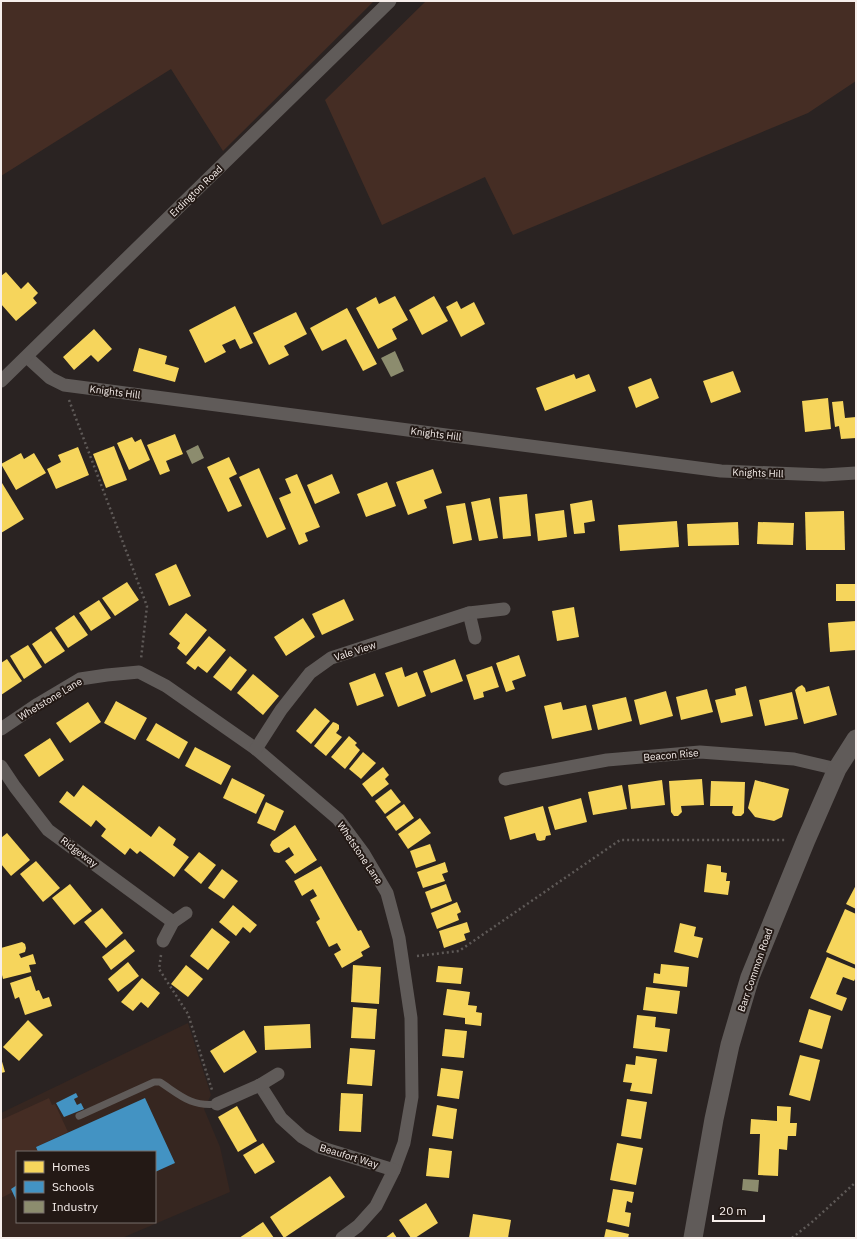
<svg xmlns="http://www.w3.org/2000/svg" width="857" height="1239" font-family="'IBM Plex Sans',sans-serif">
<rect width="100%" height="100%" fill="#2a2322"/>
<path fill="#362620" fill-rule="evenodd" d="M188,1023L211,1095L204,1109L220,1147L230,1192L122,1238H1V1113ZM17,1152H155V1222H17Z"/>
<g fill="#452d24">
<polygon points="1,1 374,1 223,151 171,69 1,176"/>
<polygon points="426,1 856,1 856,81 808,113 513,235 485,177 382,225 325,100"/>
<polygon points="49,1098 52,1105 55,1104 68,1132 36,1147 38,1152 17,1152 17,1185 11,1189 13,1192 1,1198 1,1120"/>
</g>
<g fill="#f6d55c">
<polygon points="6,272 21,289 28,282 38,293 33,298 37,303 16,321 1,304 1,276"/>
<polygon points="395,296 408,320 392,329 397,339 378,349 356,308 376,297 379,304"/>
<polygon points="434,296 448,321 422,335 409,310"/>
<polygon points="457,301 461,309 474,302 485,324 461,337 446,307"/>
<polygon points="235,306 253,343 240,349 235,339 222,345 226,352 205,363 189,330"/>
<polygon points="347,308 377,364 363,371 346,339 322,351 310,328"/>
<polygon points="296,312 307,334 284,346 289,355 269,365 253,333"/>
<polygon points="94,329 112,349 98,362 91,355 74,370 63,357"/>
<polygon points="139,348 167,356 165,364 179,368 175,382 133,371"/>
<polygon points="733,371 741,392 711,403 703,381"/>
<polygon points="574,374 576,379 589,374 596,391 545,411 536,388"/>
<polygon points="651,378 659,398 636,408 628,387"/>
<polygon points="828,398 831,429 805,432 802,401"/>
<polygon points="843,401 845,418 856,417 856,438 841,439 839,426 835,427 832,402"/>
<polygon points="175,434 183,454 166,461 170,471 160,475 147,445"/>
<polygon points="132,437 135,442 141,439 150,460 129,470 117,443"/>
<polygon points="114,446 127,480 106,488 93,454"/>
<polygon points="78,447 89,475 56,489 47,469 61,462 58,455"/>
<polygon points="21,453 24,459 34,453 46,473 16,490 1,464"/>
<polygon points="229,457 237,474 229,478 242,506 228,512 207,467"/>
<polygon points="259,468 286,529 267,538 239,477"/>
<polygon points="433,469 442,493 424,500 427,508 408,515 396,482"/>
<polygon points="297,474 320,527 305,533 308,541 299,545 279,498 291,493 285,479"/>
<polygon points="332,474 340,493 315,504 307,485"/>
<polygon points="387,482 396,506 366,517 357,494"/>
<polygon points="2,483 24,519 1,533 1,484"/>
<polygon points="527,494 531,536 503,539 499,497"/>
<polygon points="490,498 498,538 479,541 471,502"/>
<polygon points="592,500 595,521 584,523 585,533 574,534 570,504"/>
<polygon points="465,503 472,540 453,544 446,506"/>
<polygon points="564,510 567,537 538,541 535,514"/>
<polygon points="844,511 845,550 806,550 805,512"/>
<polygon points="677,521 679,547 620,551 618,525"/>
<polygon points="738,522 739,545 688,546 687,524"/>
<polygon points="758,522 794,523 793,545 757,544"/>
<polygon points="176,564 191,596 169,606 155,574"/>
<polygon points="127,582 139,600 115,616 102,598"/>
<rect x="836" y="584" width="20" height="17"/>
<polygon points="344,599 354,620 322,635 312,614"/>
<polygon points="99,600 111,618 91,631 79,613"/>
<polygon points="574,607 579,637 557,641 552,611"/>
<polygon points="186,613 207,630 186,656 177,648 180,643 169,634"/>
<polygon points="74,615 88,635 68,648 55,628"/>
<polygon points="303,618 315,637 286,656 274,637"/>
<polygon points="856,621 856,650 830,652 828,623"/>
<polygon points="51,631 65,651 45,664 32,644"/>
<polygon points="209,636 226,650 207,673 198,666 195,670 186,663"/>
<polygon points="28,645 42,667 24,679 10,656"/>
<polygon points="519,655 526,676 512,681 515,689 506,692 496,663"/>
<polygon points="230,656 247,670 231,691 213,677"/>
<polygon points="7,659 22,681 1,695 1,663"/>
<polygon points="455,659 463,681 431,693 423,671"/>
<polygon points="492,666 499,687 483,692 484,697 474,700 466,675"/>
<polygon points="402,667 405,677 417,672 426,696 398,707 385,673"/>
<polygon points="375,673 384,696 357,706 349,683"/>
<polygon points="253,674 279,696 263,715 237,693"/>
<polygon points="802,685 805,688 806,692 829,686 837,715 804,724 795,690 798,687"/>
<polygon points="746,686 753,716 721,723 715,700 736,695 735,689"/>
<polygon points="707,689 713,712 681,720 676,697"/>
<polygon points="666,691 673,716 640,725 634,700"/>
<polygon points="792,692 798,719 765,726 759,700"/>
<polygon points="626,697 632,721 598,730 592,705"/>
<polygon points="116,701 147,718 135,740 104,723"/>
<polygon points="88,702 101,722 70,743 56,723"/>
<polygon points="561,702 563,710 586,705 592,730 552,739 544,706"/>
<polygon points="315,708 330,721 311,744 296,731"/>
<polygon points="333,722 336,723 339,725 339,729 336,733 342,737 326,756 314,746"/>
<polygon points="156,723 188,742 179,759 146,740"/>
<polygon points="349,736 357,743 355,745 360,750 345,769 331,757"/>
<polygon points="50,738 64,760 39,777 24,755"/>
<polygon points="195,747 231,766 221,785 185,766"/>
<polygon points="363,752 376,763 361,779 349,769"/>
<polygon points="383,767 389,775 385,779 389,784 372,797 362,784"/>
<polygon points="232,778 265,795 256,814 223,798"/>
<polygon points="702,779 704,805 681,806 682,812 678,816 674,816 671,812 669,781"/>
<polygon points="662,780 665,805 631,809 628,785"/>
<polygon points="755,780 789,789 782,817 774,821 755,817 748,808"/>
<polygon points="711,781 745,782 744,813 741,816 735,816 732,813 733,806 710,806"/>
<polygon points="83,785 151,837 159,826 176,839 173,845 189,857 174,877 140,851 137,854 130,848 125,855 101,836 106,829 96,820 91,827 59,802 67,791 74,797"/>
<polygon points="622,785 627,809 593,815 588,792"/>
<polygon points="391,789 401,802 385,814 375,801"/>
<polygon points="581,798 587,822 555,830 548,807"/>
<polygon points="266,802 284,811 275,831 257,823"/>
<polygon points="404,804 414,818 396,831 386,817"/>
<polygon points="543,806 551,835 546,836 545,840 540,841 537,840 535,833 510,840 504,817"/>
<polygon points="420,818 431,833 408,849 398,834"/>
<polygon points="295,825 317,860 295,874 285,861 294,855 289,847 279,853 274,852 270,845 272,841"/>
<polygon points="7,833 30,860 11,876 1,864 1,838"/>
<polygon points="430,844 436,861 416,868 410,851"/>
<polygon points="199,852 216,865 201,884 184,870"/>
<polygon points="36,861 60,888 43,902 20,874"/>
<polygon points="445,862 448,872 442,874 445,881 423,888 417,872"/>
<polygon points="707,864 721,866 721,872 727,873 726,881 730,881 728,895 704,892"/>
<polygon points="321,866 358,931 361,930 370,947 361,952 363,956 342,968 334,954 341,950 337,943 329,947 316,922 320,919 310,900 317,896 313,889 302,896 294,881"/>
<polygon points="222,869 238,881 224,899 208,888"/>
<polygon points="70,884 92,911 74,925 52,898"/>
<polygon points="446,884 452,901 431,909 425,892"/>
<polygon points="856,885 856,909 846,904"/>
<polygon points="457,902 461,912 457,914 459,920 437,929 431,913"/>
<polygon points="233,905 257,925 250,933 243,927 236,936 219,922"/>
<polygon points="102,908 123,933 106,948 84,922"/>
<polygon points="845,909 856,914 856,965 826,952"/>
<polygon points="467,922 470,932 464,934 466,940 444,948 439,931"/>
<polygon points="680,923 696,927 694,936 703,938 698,958 674,952"/>
<polygon points="212,928 230,942 208,970 190,956"/>
<polygon points="125,939 135,951 111,970 102,957"/>
<polygon points="22,942 25,944 26,948 25,952 19,954 21,958 33,954 36,964 29,965 31,972 3,979 1,971 1,948"/>
<polygon points="827,957 856,969 856,977 854,981 843,977 836,994 847,998 842,1011 810,998"/>
<polygon points="128,962 139,976 118,992 108,979"/>
<polygon points="661,964 689,967 687,987 653,983 654,973 660,974"/>
<polygon points="186,965 203,979 188,997 171,984"/>
<polygon points="353,965 381,967 379,1004 351,1002"/>
<polygon points="438,966 463,968 461,984 436,982"/>
<polygon points="31,976 36,991 39,990 43,999 49,997 52,1006 25,1015 19,997 15,999 10,983"/>
<polygon points="142,978 160,993 148,1008 141,1002 133,1011 121,1002"/>
<polygon points="646,987 680,991 677,1014 643,1010"/>
<polygon points="447,989 470,992 468,1005 477,1006 476,1012 482,1013 481,1026 465,1024 465,1018 443,1015"/>
<polygon points="353,1007 377,1009 375,1039 351,1038"/>
<polygon points="809,1009 831,1016 822,1049 799,1042"/>
<polygon points="637,1015 656,1017 655,1027 670,1029 667,1052 633,1048"/>
<polygon points="28,1020 43,1035 19,1061 3,1047"/>
<polygon points="310,1024 311,1048 265,1050 264,1026"/>
<polygon points="445,1029 467,1031 464,1058 442,1056"/>
<polygon points="244,1030 257,1052 224,1073 210,1051"/>
<polygon points="350,1048 375,1050 372,1086 347,1084"/>
<polygon points="800,1055 820,1060 810,1101 789,1095"/>
<polygon points="636,1056 657,1059 652,1094 630,1091 632,1083 623,1082 626,1064 635,1065"/>
<polygon points="1,1058 5,1072 1,1073"/>
<polygon points="441,1068 463,1071 459,1099 437,1096"/>
<polygon points="341,1093 363,1094 361,1132 339,1131"/>
<polygon points="627,1099 647,1102 641,1139 621,1136"/>
<polygon points="437,1105 457,1109 453,1139 432,1136"/>
<polygon points="237,1106 257,1141 238,1152 218,1117"/>
<polygon points="777,1106 791,1107 790,1123 797,1123 796,1136 788,1136 787,1150 779,1149 778,1176 758,1175 760,1134 750,1134 751,1119 777,1121"/>
<polygon points="263,1143 275,1162 255,1174 243,1155"/>
<polygon points="617,1143 643,1148 636,1185 610,1180"/>
<polygon points="429,1148 452,1151 449,1178 426,1176"/>
<polygon points="330,1176 345,1197 284,1238 270,1217"/>
<polygon points="613,1189 634,1192 632,1203 627,1201 625,1212 631,1213 629,1227 607,1222"/>
<polygon points="426,1203 438,1223 415,1238 411,1238 399,1220"/>
<polygon points="473,1214 511,1220 508,1238 469,1238"/>
<polygon points="263,1222 274,1238 239,1238"/>
<polygon points="606,1229 629,1234 628,1238 604,1238"/>
<polygon points="393,1232 397,1238 385,1238"/>
</g>
<g fill="#4393c3">
<polygon points="76,1093 78,1097 74,1099 77,1105 81,1103 84,1109 64,1117 56,1103"/>
<polygon points="145,1098 175,1163 155,1172 155,1152 38,1152 36,1147"/>
<polygon points="17,1185 17,1202 11,1189"/>
</g>
<g fill="#8c8c6e">
<polygon points="395,351 404,371 391,377 381,358"/>
<polygon points="198,445 204,458 192,464 186,451"/>
<polygon points="743,1179 759,1180 758,1192 742,1190"/>
</g>
<g fill="none" stroke-linecap="round" stroke-linejoin="round">
<g stroke="#5f5a58" stroke-width="2.5" stroke-dasharray="2 3" stroke-linecap="butt">
<polyline points="69,400 147,606 141,659"/>
<polyline points="161,955 159,969 188,1014 212,1090"/>
<polyline points="417,956 459,951 620,840 787,840"/>
<polyline points="792,1238 812,1222 856,1182"/>
</g>
<path stroke="#605b59" stroke-width="7" d="M79,1116L154,1082H160C180,1095 191,1107 217,1104"/>
<g stroke="#605b59" stroke-width="13">
<polyline points="27,357 50,378 64,385 721,471 824,475 856,473"/>
<polyline points="1,381 390,1"/>
<polyline points="469,613 475,638"/>
<polyline points="1,729 38,704 80,679 107,675 139,672 166,686 256,749 338,819 364,854 387,893 399,938 411,1018 412,1097 404,1143 394,1170 376,1206 358,1226 342,1238"/>
<polyline points="256,749 281,710 310,673 331,658 469,613 504,609"/>
<polyline points="1,766 15,787 48,830 173,922"/>
<polyline points="505,779 607,760 700,752 794,759 837,769"/>
<polyline points="163,941 173,922 186,913"/>
<polyline points="260,1085 281,1118 302,1137 319,1147 394,1170"/>
<polyline points="217,1104 260,1085 278,1074"/>
</g>
<polyline stroke="#605b59" stroke-width="19" points="693,1238 714,1119 730,1045 750,977 806,840 837,769 856,739"/>
</g>
<g text-anchor="middle" dominant-baseline="central" stroke-width="4" stroke-linejoin="round" paint-order="stroke">
<g font-size="10" fill="#f6eeeb" stroke="#231915">
<text transform="translate(196 191) rotate(-44)">Erdington Road</text>
<text transform="translate(115 392) rotate(7)">Knights Hill</text>
<text transform="translate(436 434) rotate(7)">Knights Hill</text>
<text transform="translate(758 473) rotate(2)">Knights Hill</text>
<text transform="translate(355 651) rotate(-18)">Vale View</text>
<text transform="translate(50 699) rotate(-31)">Whetstone Lane</text>
<text transform="translate(671 755) rotate(-5)">Beacon Rise</text>
<text transform="translate(79 852) rotate(37)">Ridgeway</text>
<text transform="translate(360 853) rotate(56)">Whetstone Lane</text>
<text transform="translate(755 970) rotate(-71)">Barr Common Road</text>
<text transform="translate(349 1156) rotate(17)">Beaufort Way</text>
</g>
</g>
<rect width="857" height="1239" fill="none" stroke="#f6eeeb" stroke-width="4"/>
<rect x="16" y="1151" width="140" height="72" fill="#231915" stroke="#776e6b"/>
<rect x="24" y="1161" width="20" height="12" fill="#f6d55c" stroke="#776e6b"/>
<text x="52" y="1171" font-size="12" fill="#f6eeeb">Homes</text>
<rect x="24" y="1181" width="20" height="12" fill="#4393c3" stroke="#776e6b"/>
<text x="52" y="1191" font-size="12" fill="#f6eeeb">Schools</text>
<rect x="24" y="1201" width="20" height="12" fill="#8c8c6e" stroke="#776e6b"/>
<text x="52" y="1211" font-size="12" fill="#f6eeeb">Industry</text>
<path d="M713 1215v6h51v-6" fill="none" stroke="#f6eeeb" stroke-width="2"/>
<text x="719" y="1215" font-size="12" fill="#f6eeeb" stroke="#231915" stroke-width="3" paint-order="stroke">20 m</text>
</svg>
